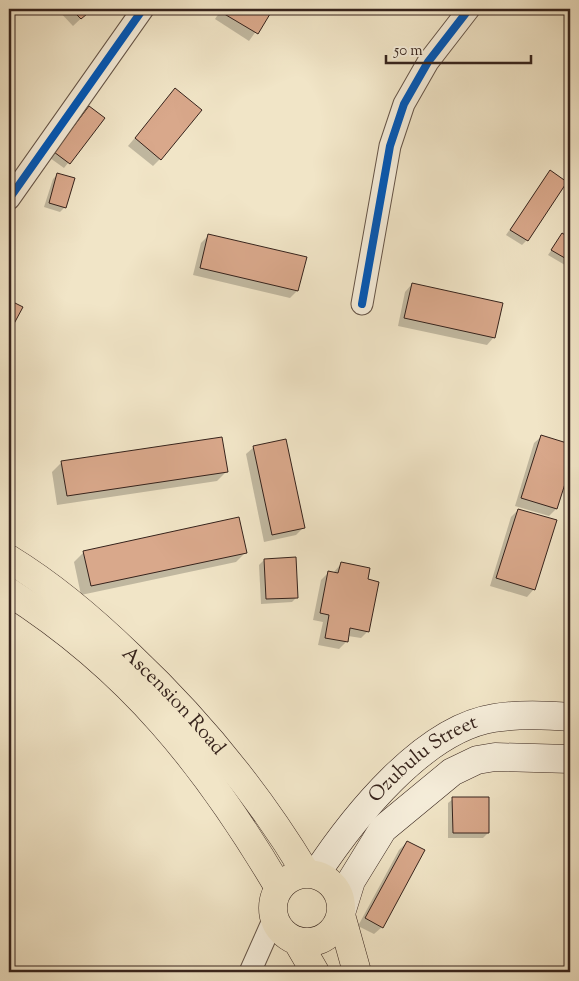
<svg xmlns="http://www.w3.org/2000/svg" width="579" height="981" font-family="'Sorts Mill Goudy',serif">
<rect width="100%" height="100%" fill="#f1e5c7"/>
<filter id="stains"><feTurbulence type="fractalNoise" baseFrequency=".004" numOctaves="4"/><feColorMatrix values="0 0 0 0 .2 0 0 0 0 .09 0 0 0 0 .02 0 0 0 .5 -.17"/></filter>
<radialGradient id="worn" r=".72"><stop offset=".6" stop-color="#630" stop-opacity="0"/><stop offset="1" stop-color="#630" stop-opacity=".3"/></radialGradient>
<g fill="#0003">
<polygon points="57,9 91,9 73,26"/>
<polygon points="222,9 272,9 249,41 215,19"/>
<polygon points="175,90 160,159 153,166 128,146"/>
<polygon points="84,113 103,119 64,168 50,158"/>
<polygon points="550,172 527,240 522,245 506,235"/>
<polygon points="58,174 65,207 60,212 44,207 53,179"/>
<polygon points="209,235 297,291 290,298 193,275 201,243"/>
<polygon points="562,235 570,240 570,268 548,255"/>
<polygon points="412,284 494,337 487,345 398,326 405,292"/>
<polygon points="542,436 570,445 570,464 556,509 549,516 515,506 534,443"/>
<polygon points="254,447 303,528 296,535 264,542 246,454"/>
<polygon points="62,462 226,472 217,481 57,505 52,472"/>
<polygon points="518,510 534,589 527,597 490,586 511,517"/>
<polygon points="84,552 246,552 236,562 81,595 74,562"/>
<polygon points="264,560 297,597 292,602 261,604 259,565"/>
<polygon points="341,564 368,631 361,638 348,636 346,642 339,649 318,645 323,622 313,620 321,580 329,572 333,573"/>
<polygon points="453,799 488,833 483,838 448,838 448,803"/>
<polygon points="407,842 382,927 374,934 358,926 399,850"/>
</g>
<g fill="#d9a88b" stroke="#36231c">
<polygon points="71,9 93,9 81,19"/>
<polygon points="223,9 273,9 258,34 221,12"/>
<polygon points="175,88 202,110 161,160 135,138"/>
<polygon points="89,106 105,118 70,164 54,152"/>
<polygon points="550,170 567,182 528,241 510,230"/>
<polygon points="57,173 75,178 66,208 49,203"/>
<polygon points="562,233 570,238 570,261 551,250"/>
<polygon points="208,234 307,257 298,291 200,268"/>
<polygon points="412,283 503,303 495,338 404,318"/>
<polygon points="9,300 23,307 9,333"/>
<polygon points="541,435 570,444 570,468 557,509 521,498"/>
<polygon points="222,437 228,472 67,496 61,461"/>
<polygon points="286,439 305,528 272,535 253,446"/>
<polygon points="518,509 557,520 535,590 496,578"/>
<polygon points="239,517 247,553 91,586 83,551"/>
<polygon points="296,557 298,598 266,599 264,559"/>
<polygon points="341,562 370,568 368,579 379,582 369,632 350,628 348,642 325,638 329,615 320,613 328,571 338,573"/>
<polygon points="452,797 489,797 489,833 453,833"/>
<polygon points="407,841 425,850 383,928 365,918"/>
</g>
<g fill="none" stroke-linecap="round" stroke-linejoin="round">
<defs>
<g id="street">
<polyline points="9,199 143,9"/>
<polyline points="362,304 390,146 404,104 428,62 469,9"/>
<polyline points="250,972 274,918"/>
</g>
<g id="secondary">
<path id="s1" d="M316,874C353,818 423,729 494,718C519,714 546,715 570,717"/>
<polyline points="342,910 351,881 383,829 452,772 477,760 495,757 570,759"/>
</g>
<g id="primary">
<path id="s2" d="M9,559C53,586 93,620 130,656C199,721 257,792 306,873"/>
<path d="M9,592C130,669 207,766 279,888"/>
<circle cx="307" cy="908" r="34"/>
<polyline points="341,915 357,972"/>
<polyline points="297,941 315,972"/>
</g>
</defs>
<use href="#street" stroke="#655447" stroke-width="23"/>
<use href="#secondary" stroke="#36231c" stroke-width="29"/>
<use href="#primary" stroke="#36231c" stroke-width="29"/>
<use href="#street" stroke="#f6eedb" stroke-width="21"/>
<use href="#secondary" stroke="#f6eedb" stroke-width="28"/>
<use href="#primary" stroke="#f1e5c7" stroke-width="28"/>
<defs>
<g id="cycleway">
<polyline points="9,199 143,9"/>
<polyline points="362,304 390,146 404,104 428,62 469,9"/>
</g>
</defs>
<use href="#cycleway" stroke="#f6eedb" stroke-width="11"/>
<use href="#cycleway" stroke="#0057b8" stroke-width="8"/>
</g>
<g text-anchor="middle" dominant-baseline="central" stroke-width="4.5" stroke-linejoin="round" paint-order="stroke">
<g font-size="20" fill="#36231c" stroke="#f6eedb">
<text stroke="none"><textPath href="#s2" startOffset="218">Ascension Road</textPath></text>
<text stroke="none"><textPath href="#s1" startOffset="159">Ozubulu Street</textPath></text>
</g>
</g>
<rect width="579" height="981" fill="none" stroke="#f1e5c7" stroke-width="30"/>
<rect x="10" y="10" width="559" height="961" fill="none" stroke="#36231c" stroke-width="2.5"/>
<rect x="15" y="15" width="549" height="951" fill="none" stroke="#36231c"/>
<path d="M386 55v8h145v-8" fill="none" stroke="#36231c" stroke-width="2.5"/>
<text x="394" y="55" font-size="15" fill="#36231c" stroke="#f6eedb" stroke-width="4" paint-order="stroke">50 m</text>
<rect width="100%" height="100%" filter="url(#stains)"/>
<rect width="100%" height="100%" fill="url(#worn)"/>
</svg>
